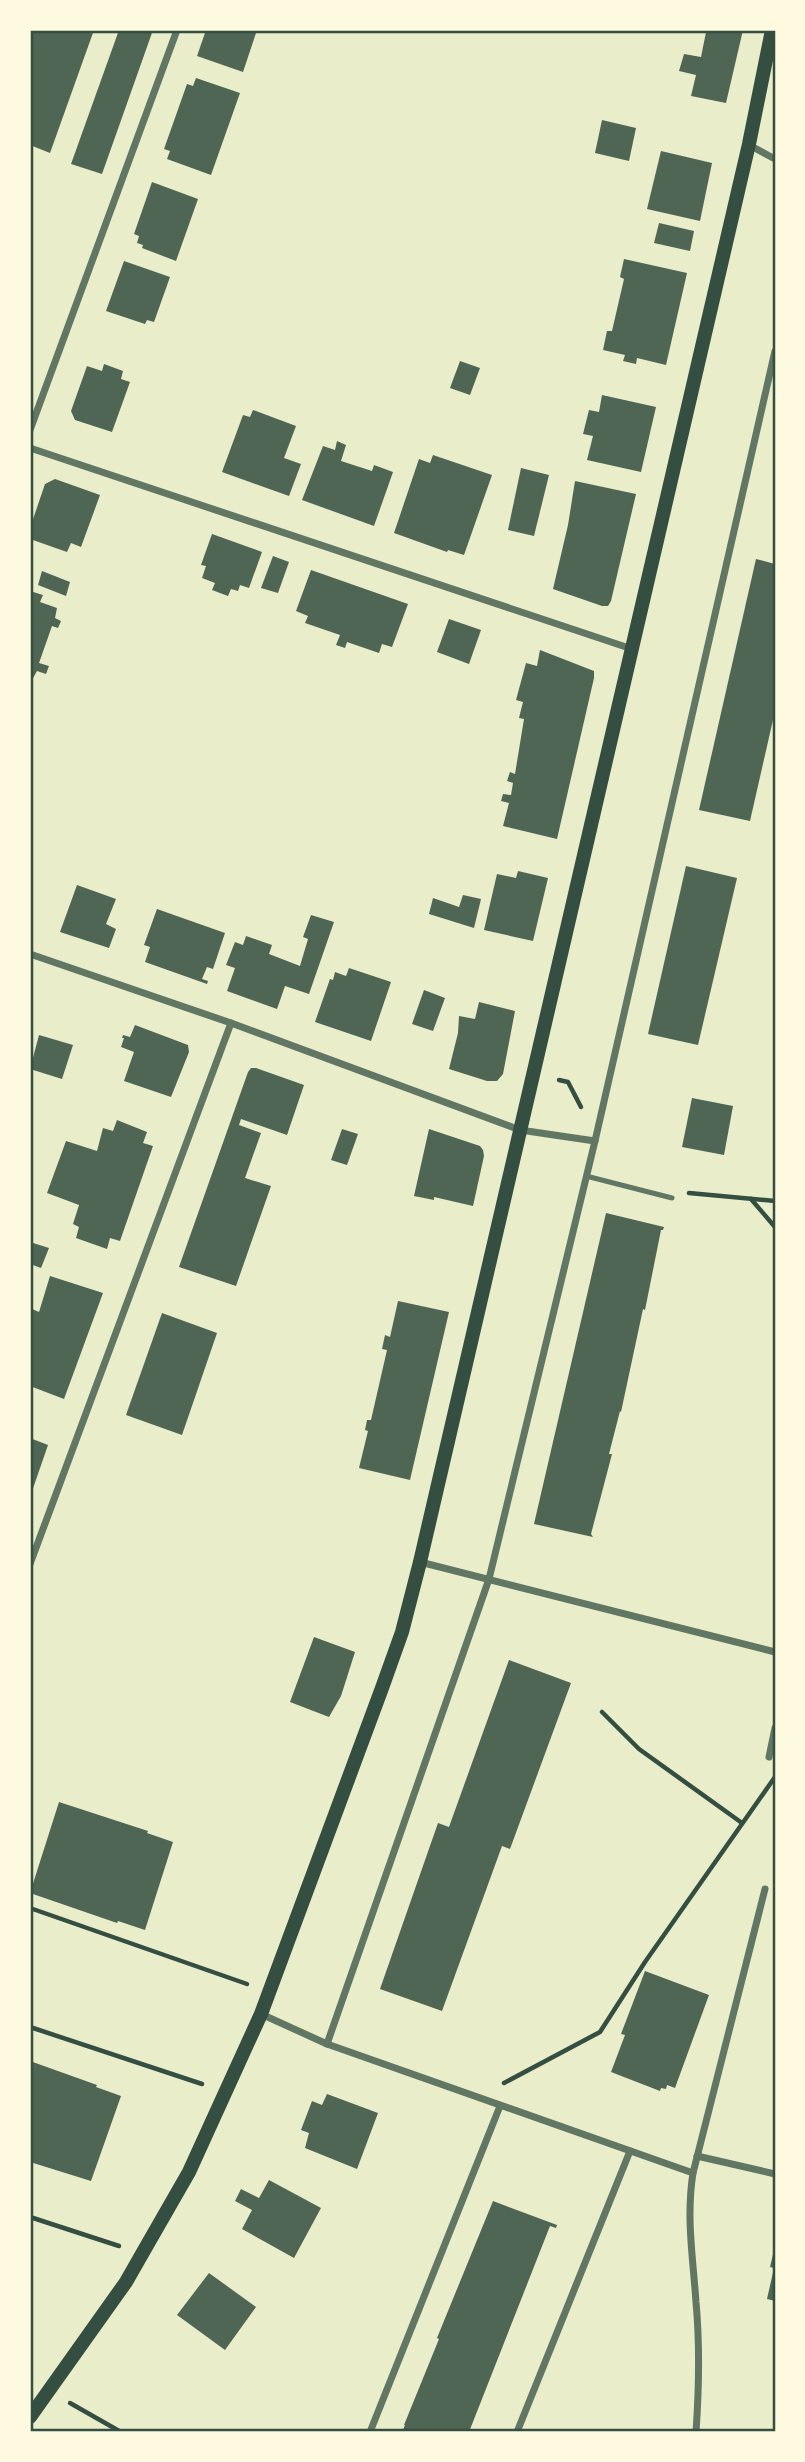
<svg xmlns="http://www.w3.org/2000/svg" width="805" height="2462" font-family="'Noto Sans',sans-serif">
<rect width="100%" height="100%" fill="#e9edc9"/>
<g fill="#4f6655">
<polygon points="30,30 94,30 50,153 30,145"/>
<polygon points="119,30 153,30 102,174 71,164"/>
<polygon points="206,30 257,30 243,72 197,56"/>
<polygon points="699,30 743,30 726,103 691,96 696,75 679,71 684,54 701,57 706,32"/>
<polygon points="196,78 240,93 211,175 167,159 170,151 164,149 187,84 193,86"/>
<polygon points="602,120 636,128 629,161 595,153"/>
<polygon points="661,151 712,163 700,221 647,209"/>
<polygon points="152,182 198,199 176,261 142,248 143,245 137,243 139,236 134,234"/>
<polygon points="659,223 694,231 690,251 654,243"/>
<polygon points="624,259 687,273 666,365 637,358 636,364 623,361 625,355 603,350 607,331 612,331 624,279 620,277"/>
<polygon points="124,261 170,277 154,322 147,320 145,324 106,311"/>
<polygon points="460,361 480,368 470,395 450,388"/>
<polygon points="104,364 123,371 121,379 130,382 112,432 75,420 71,411 87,366 102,371"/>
<polygon points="602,395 656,407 641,472 587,460 593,436 583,434 589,410 599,412"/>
<polygon points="253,410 296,426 284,458 301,464 289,496 222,472 243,415 250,417"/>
<polygon points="337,441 346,445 341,461 372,471 374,465 393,472 374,526 302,500 323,446 335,450"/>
<polygon points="433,455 492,475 464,555 448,550 447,552 394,533 419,459 430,463"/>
<polygon points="521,468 549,475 534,536 508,530"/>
<polygon points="55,479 100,495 81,547 71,543 67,552 30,539 30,528 45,484"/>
<polygon points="575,481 636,494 611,601 608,606 602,606 553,589 568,525"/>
<polygon points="212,534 262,552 249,588 240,585 238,591 231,589 228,596 212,590 215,583 202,578 206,566 201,565"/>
<polygon points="273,556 289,562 278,593 261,588"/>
<polygon points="756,559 775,564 775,711 750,821 699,810"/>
<polygon points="311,570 408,604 392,647 382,644 379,653 347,642 345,648 336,645 340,635 305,623 308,616 296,611"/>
<polygon points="42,571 70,582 66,596 38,585"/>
<polygon points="30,591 43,595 40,602 57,608 55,618 61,621 58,628 52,626 39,663 49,666 46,674 37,671 32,680 30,679"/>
<polygon points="449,619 481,630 469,664 437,652"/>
<polygon points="540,650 594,671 594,678 557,839 503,826 509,803 501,801 503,794 511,795 513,783 507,781 510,772 515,774 524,719 519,718 523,702 516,700 526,663 537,666"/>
<polygon points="686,866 737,878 698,1045 648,1034"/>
<polygon points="518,871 548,878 533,941 484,930 497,874 516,878"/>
<polygon points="77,885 116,899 106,924 116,929 109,948 60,932"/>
<polygon points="463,895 481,899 474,928 429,914 433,898 459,907"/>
<polygon points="157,909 225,933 213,969 207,967 202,979 208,981 207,984 145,962 150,947 144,945"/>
<polygon points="311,915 334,922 309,994 285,986 277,1009 227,991 235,968 226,965 235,942 243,945 246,936 272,945 269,954 300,966 308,939 303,937"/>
<polygon points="349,968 391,982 371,1041 315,1022 330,979 333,980 335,972 346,976"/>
<polygon points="424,990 445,998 433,1031 412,1024"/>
<polygon points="479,1002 515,1011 503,1074 497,1081 487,1081 449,1069 458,1033 459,1016 475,1019"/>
<polygon points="135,1025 188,1045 189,1052 171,1097 124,1081 134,1052 121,1047 124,1038 122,1038 123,1035 130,1037"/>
<polygon points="39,1035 73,1045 62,1079 30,1069"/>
<polygon points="251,1068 256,1068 304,1085 287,1135 241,1119 239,1125 261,1133 245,1178 271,1186 236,1286 179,1267 248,1072"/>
<polygon points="692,1098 733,1106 724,1155 682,1147"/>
<polygon points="117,1120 147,1132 143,1143 153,1146 120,1241 110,1238 107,1249 76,1238 79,1227 73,1224 79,1205 47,1193 66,1141 97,1151 103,1128 113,1131"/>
<polygon points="342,1129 358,1134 347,1165 331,1160"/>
<polygon points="429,1129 480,1146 483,1150 484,1156 473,1206 434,1197 434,1200 414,1196"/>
<polygon points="606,1213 664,1227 663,1230 661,1230 645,1310 643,1309 621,1412 620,1411 609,1454 612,1454 591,1534 593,1537 534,1524"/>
<polygon points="30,1242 49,1248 41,1268 30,1264"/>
<polygon points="50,1276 103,1293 64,1399 30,1386 30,1338 33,1326 30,1325 30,1308 39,1312"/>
<polygon points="398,1301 449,1312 410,1480 359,1468 368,1431 365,1430 367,1420 371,1420 387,1350 382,1349 385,1335 390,1337"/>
<polygon points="162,1313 217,1333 182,1435 126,1415"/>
<polygon points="30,1438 48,1445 30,1497"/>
<polygon points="314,1637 355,1652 341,1696 329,1717 290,1702"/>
<polygon points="509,1660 571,1683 510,1849 502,1846 442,2011 380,1989 438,1823 449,1827"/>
<polygon points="59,1802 148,1831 147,1833 173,1842 145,1930 118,1921 117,1923 30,1893"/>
<polygon points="645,1971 709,1995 675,2088 667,2085 666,2089 661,2088 660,2091 611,2072 625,2035 621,2034"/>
<polygon points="30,2061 97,2085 96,2087 121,2096 91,2181 30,2162"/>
<polygon points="327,2094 378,2113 357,2169 305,2148 309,2133 301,2130 312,2101 322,2105"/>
<polygon points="269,2180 321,2208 294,2258 242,2229 252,2210 235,2201 241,2189 259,2198"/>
<polygon points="493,2201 557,2225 556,2228 550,2226 469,2432 402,2432 405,2425 404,2425 439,2339 437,2338"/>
<polygon points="774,2250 775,2250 775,2301 767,2299 774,2268 770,2267"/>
<polygon points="209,2273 256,2307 225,2350 177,2315"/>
</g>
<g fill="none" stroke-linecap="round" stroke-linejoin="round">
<g stroke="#344e41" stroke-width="4.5">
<polyline points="559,1080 568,1082 581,1107"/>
<polyline points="689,1193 775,1201"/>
<polyline points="751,1199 775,1227"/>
<polyline points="602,1712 639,1749 742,1823"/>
<polyline points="30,1908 247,1984"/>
<polyline points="30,2027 202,2084"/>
<polyline points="504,2083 600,2032 645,1962 775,1777"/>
<polyline points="30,2217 119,2246"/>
<polyline points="70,2403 121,2432"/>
</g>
<polyline stroke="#617663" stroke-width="5" points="586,1176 672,1198"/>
<g stroke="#617663" stroke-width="7">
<polyline points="749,145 775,159"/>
<polyline points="30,430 177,30"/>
<polyline points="30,448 632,649"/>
<polyline points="30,954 231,1023 520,1130 595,1141"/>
<polyline points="420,1562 775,1652"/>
<polyline points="30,1564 231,1023"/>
<polyline points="769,1757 775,1728"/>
<polyline points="261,2014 327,2044 693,2173"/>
<polyline points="327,2044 489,1579 595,1141 775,351"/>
<polyline points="697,2156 775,2174"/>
<polyline points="370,2432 500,2106"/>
<polyline points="517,2432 630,2151"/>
<path d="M696,2432C699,2389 700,2346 696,2302C693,2258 686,2217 693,2173L765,1889"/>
</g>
<polyline stroke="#344e41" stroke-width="14" points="30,2417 126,2282 142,2254 189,2172 261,2014 382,1688 402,1632 420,1562 749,144 772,30"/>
</g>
<rect width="805" height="2462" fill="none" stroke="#fefae0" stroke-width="63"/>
<rect x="32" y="32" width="742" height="2398" fill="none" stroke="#344e41" stroke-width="2.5"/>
</svg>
